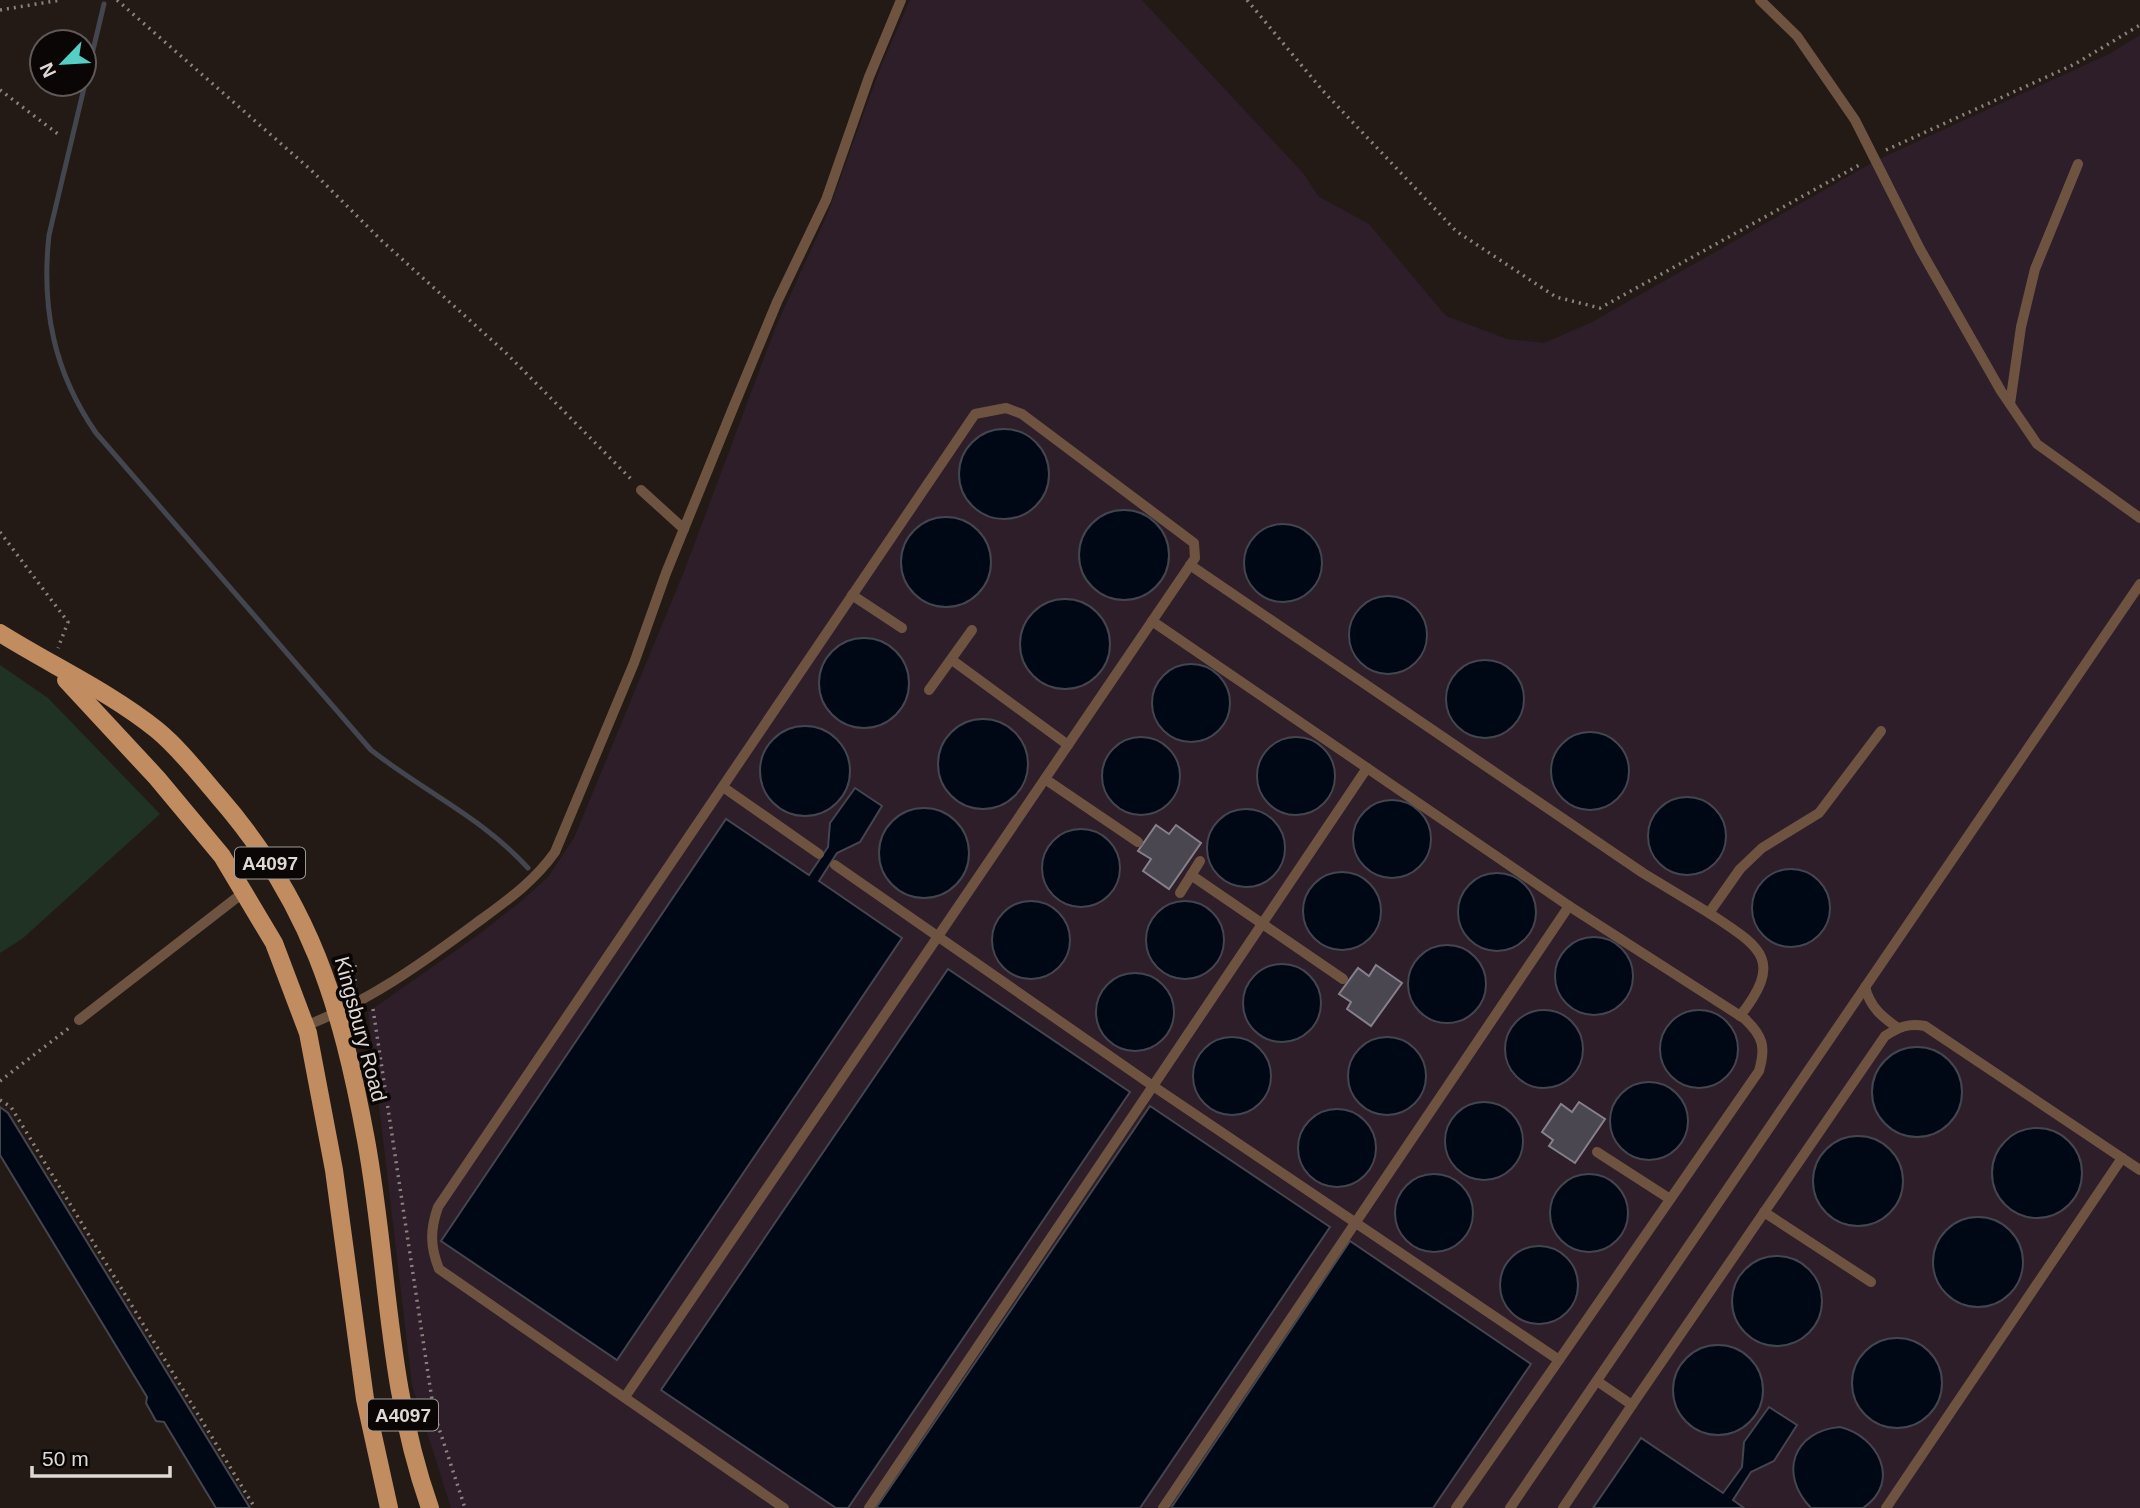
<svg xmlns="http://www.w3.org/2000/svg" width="2140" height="1508" font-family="Arial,sans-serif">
<rect width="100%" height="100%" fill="#231a15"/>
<polygon fill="#2d1e29" points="910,0 1142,0 1304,174 1318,196 1369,224 1446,316 1507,339 1544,343 1592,322 1877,160 2109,54 2140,35 2140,1508 451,1508 412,1385 368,1012 478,935 519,903 548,877 574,838 685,569 776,326 827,215 881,66"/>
<polygon fill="#203224" points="0,665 48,698 160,814 22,939 0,953"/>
<g fill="#000715" stroke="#43464f" stroke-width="2">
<circle cx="1004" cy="474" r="45"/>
<circle cx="1124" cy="555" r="45"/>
<circle cx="946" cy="562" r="45"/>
<circle cx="1283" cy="563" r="39"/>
<circle cx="1388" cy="635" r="39"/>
<circle cx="1065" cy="644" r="45"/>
<circle cx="864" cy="683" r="45"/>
<circle cx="1485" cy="699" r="39"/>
<circle cx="1191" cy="703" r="39"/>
<circle cx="983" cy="764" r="45"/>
<circle cx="805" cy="771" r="45"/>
<circle cx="1590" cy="771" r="39"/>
<circle cx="1141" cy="776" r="39"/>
<circle cx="1296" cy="776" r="39"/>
<polygon points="855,788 882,806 860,842 837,853 819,881 902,938 617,1360 441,1241 726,819 809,875 828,847 830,823"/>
<circle cx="1687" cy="836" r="39"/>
<circle cx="1392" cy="839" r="39"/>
<circle cx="924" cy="853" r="45"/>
<circle cx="1246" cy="848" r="39"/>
<circle cx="1081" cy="868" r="39"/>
<circle cx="1791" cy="908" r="39"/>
<circle cx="1342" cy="911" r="39"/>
<circle cx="1497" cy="912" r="39"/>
<circle cx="1031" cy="940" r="39"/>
<circle cx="1185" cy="940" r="39"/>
<circle cx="1594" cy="976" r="39"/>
<circle cx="1447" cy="984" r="39"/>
<circle cx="1282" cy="1003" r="39"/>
<polygon points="948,969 1130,1092 848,1508 836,1508 661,1390"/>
<circle cx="1135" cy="1012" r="39"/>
<circle cx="1699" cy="1049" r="39"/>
<circle cx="1544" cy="1049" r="39"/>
<circle cx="1387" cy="1076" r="39"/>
<circle cx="1232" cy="1076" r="39"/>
<circle cx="1917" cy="1092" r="45"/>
<circle cx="1649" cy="1121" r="39"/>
<circle cx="1484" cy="1141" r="39"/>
<polygon points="1150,1106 1330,1227 1140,1508 876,1508"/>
<polygon points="0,1107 8,1113 250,1508 216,1508 164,1422 156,1421 146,1403 147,1397 0,1155"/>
<circle cx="1337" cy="1148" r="39"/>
<circle cx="2037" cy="1173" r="45"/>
<circle cx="1858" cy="1181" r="45"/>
<circle cx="1434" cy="1213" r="39"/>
<circle cx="1589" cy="1213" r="39"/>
<circle cx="1978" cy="1262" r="45"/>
<polygon points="1350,1241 1531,1364 1433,1508 1171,1508"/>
<circle cx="1539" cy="1285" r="39"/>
<circle cx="1777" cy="1301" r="45"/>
<circle cx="1897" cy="1383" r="45"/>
<circle cx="1718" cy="1390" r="45"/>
<polygon points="1769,1407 1797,1425 1774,1461 1751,1472 1733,1500 1744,1508 1593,1508 1641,1438 1723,1493 1742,1467 1744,1442"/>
<path d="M1840,1427C1878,1436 1902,1482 1863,1508H1811C1778,1474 1793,1431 1840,1427Z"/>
</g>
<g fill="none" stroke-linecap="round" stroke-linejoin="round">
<path stroke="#43464f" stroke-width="5" d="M104,4L49,235C41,309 54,372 96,433L371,750C423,791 483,818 528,868"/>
</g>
<g fill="#4b4751" stroke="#85818c" stroke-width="2">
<polygon points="1156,825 1169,834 1176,825 1201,843 1169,889 1143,871 1151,859 1138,851"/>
<polygon points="1376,965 1402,983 1371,1026 1347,1009 1351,1002 1339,994 1358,968 1369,976"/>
<polygon points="1579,1102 1605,1119 1575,1163 1549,1146 1553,1140 1542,1132 1561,1104 1572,1112"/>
</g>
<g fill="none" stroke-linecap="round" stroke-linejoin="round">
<g stroke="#8a827e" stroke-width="3.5" stroke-dasharray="2 5" stroke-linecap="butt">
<polyline points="117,0 311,170 382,241 506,353 632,480"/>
<polyline points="1247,0 1323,91 1456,231 1556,297 1600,308 1861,164"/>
<polyline points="0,10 61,0"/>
<polyline points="0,90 58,134"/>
<polyline points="1886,150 2075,64 2140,25"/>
<polyline points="0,532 68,622 58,648"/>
<polyline points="355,988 355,962"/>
<polyline points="373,1009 434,1413 465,1508"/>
<polyline points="0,1081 69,1028"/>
<polyline points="0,1100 11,1107 255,1508"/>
</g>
<g stroke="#6e5440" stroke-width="10">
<polyline points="1760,0 1797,36 1855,120 1920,249 2001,391 2037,444 2140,518"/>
<polyline points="2010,404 2021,327 2035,269 2078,164"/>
<polyline points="641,490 684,529"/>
<polyline points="1190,565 1643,873 1709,913"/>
<polyline points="852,595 902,628"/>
<polyline points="1152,621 1569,906 1163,1508"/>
<polyline points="952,660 1068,745"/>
<polyline points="929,690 972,630"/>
<polyline points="1045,779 1138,842"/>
<polyline points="723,787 819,854"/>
<polyline points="835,865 1153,1086 1559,1360 1456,1508"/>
<polyline points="1191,875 1343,979"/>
<polyline points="1180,893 1200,861"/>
<path d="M1865,987C1870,1007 1882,1017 1898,1028"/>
<path d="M1740,1016C1785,959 1760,947 1709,913L1740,869L1762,848L1819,813L1881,731"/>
<polyline points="79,1020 244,892"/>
<path d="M305,1026C368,1002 421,964 475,924C505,902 534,882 555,852L634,663L666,573L733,408L777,302L826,200L869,77L901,0"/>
<polyline points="1597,1152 1670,1199"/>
<polyline points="1764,1212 1871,1282"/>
<path d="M1559,1360L1759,1071C1766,1047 1763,1036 1745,1019L1569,906"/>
<path d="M625,1397L1195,558L1194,543L1022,414L1006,408L975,414L438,1207C430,1230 430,1246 439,1269L784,1508"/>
<path d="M1632,1405L1885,1036C1899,1027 1908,1023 1925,1026L2140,1170"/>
<polyline points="869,1508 1367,768"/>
<polyline points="1510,1508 2140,584"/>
<polyline points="1563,1508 1632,1405 1597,1381"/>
<polyline points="1886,1508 2122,1158"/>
</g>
<g stroke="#c18c60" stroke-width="18">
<path d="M0,633C51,665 110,692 157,730C180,749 199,774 218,796C310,901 341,1005 366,1140C389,1266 386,1384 430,1508"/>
<polyline points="66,680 157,778 222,856 274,943 308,1033 334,1170 365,1399 389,1508"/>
</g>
</g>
<g text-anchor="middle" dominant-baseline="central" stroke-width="7" stroke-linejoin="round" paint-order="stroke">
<g fill="#0a0605" stroke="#9f9a97" stroke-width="2">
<rect x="235" y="847.5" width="70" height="31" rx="5"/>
<rect x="368" y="1399.5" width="70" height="31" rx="5"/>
</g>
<g font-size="19" font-weight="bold" fill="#dfd9d5">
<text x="270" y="863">A4097</text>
<text x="403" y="1415">A4097</text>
</g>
<g font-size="21" fill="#dfd9d5" stroke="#0a0605">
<text transform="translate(361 1029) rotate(75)">Kingsbury Road</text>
</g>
</g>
<g transform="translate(63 63) rotate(245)"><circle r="33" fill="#0a0605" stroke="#5f5a58" stroke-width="2"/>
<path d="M0-5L12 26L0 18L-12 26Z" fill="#55cec5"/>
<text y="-10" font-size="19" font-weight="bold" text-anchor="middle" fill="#dfd9d5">N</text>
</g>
<path d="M32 1466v10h138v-10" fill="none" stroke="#dfd9d5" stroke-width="3.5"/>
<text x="42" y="1466" font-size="21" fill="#dfd9d5" stroke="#0a0605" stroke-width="5" paint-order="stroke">50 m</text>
</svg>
